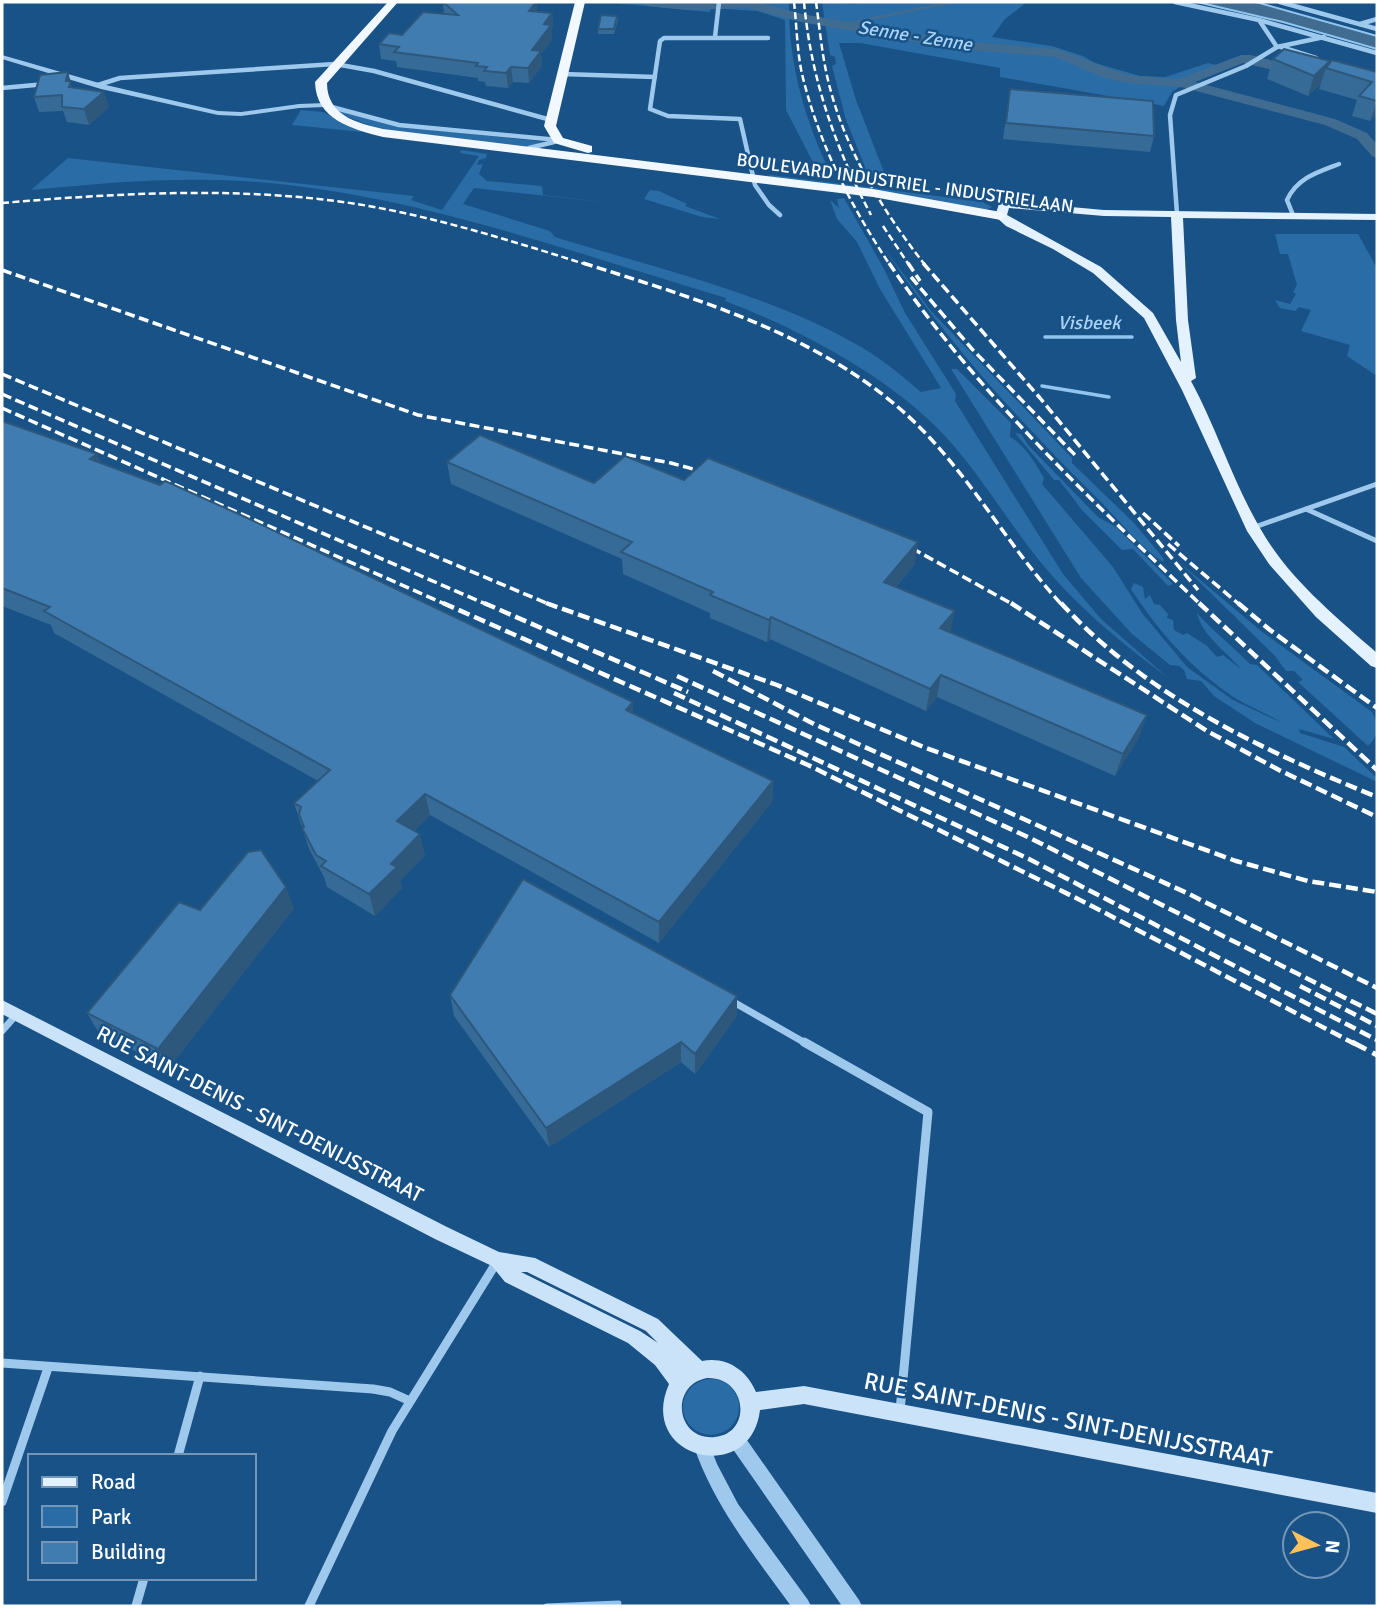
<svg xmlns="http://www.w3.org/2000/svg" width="1379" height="1608" font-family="Signika,sans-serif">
<rect width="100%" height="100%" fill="#185287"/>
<g fill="#2a6ca5">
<path d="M603,2H789C788,62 805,122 832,176L819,174L786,110L785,20L757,11L726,9L725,6H711L710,12Z"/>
<polygon points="822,2 847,2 847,4 881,2 1027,2 1005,19 992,37 1052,46 1083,56 1095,63 1140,76 1165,77 1208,63 1229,68 1178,88 1172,92 1164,106 1000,77 1000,68 860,43 839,43 856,100 884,172 884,182 870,179 846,120 832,66 836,64 835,57 830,55"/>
<polygon points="301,110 323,112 362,132 292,125"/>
<path d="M339,110L395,126L546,142L527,147C464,140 394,142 338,112Z"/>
<path d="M461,150L487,154L486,158L479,160L477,165L483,164L479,174L487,181L542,186L543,195L621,204L474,188L463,204L550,231L555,237C649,266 767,294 852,342C877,355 899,373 921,392L941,388L880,289L857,242L837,219L830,200L839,208L837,199L844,198L884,269L905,313L956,394L955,401L1063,574L1101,619L1167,677C1120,642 1075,605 1038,559C1006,519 980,474 945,436C890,377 799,329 725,301L726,298C570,252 408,191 243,181C173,177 101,183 31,190L68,158L414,196L411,200L442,210L479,156L460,153Z"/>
<polygon points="772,175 952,198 982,202 992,207 986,210 765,176"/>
<polygon points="650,190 659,191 687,204 685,206 720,219 702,217 644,199"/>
<polygon points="1275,234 1358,234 1377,268 1377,376 1347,356 1350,345 1301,331 1311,310 1299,307 1295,311 1280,308 1275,300 1290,304 1296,294 1293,292 1297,285 1288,254 1280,254"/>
<path d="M884,248L931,311L1072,458V463L1134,523L1164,559L1163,562C1140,547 1118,519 1098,499C1020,422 945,340 884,248Z"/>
<path d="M951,369H957L1011,423L1010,437C1025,445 1036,464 1044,478L1042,484L1113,567L1142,613L1187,667L1233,700L1280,722C1265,712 1247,706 1232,696C1191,668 1158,631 1131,589L1134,583L1143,587L1145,599L1150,595L1154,604L1160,605L1168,614L1167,618L1173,620L1174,630L1183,635L1187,633L1207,646L1217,657L1223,655L1241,669C1227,652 1202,636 1197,613C1212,631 1233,646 1250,664L1257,665L1334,739L1299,729L1300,733L1344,747L1377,778V782L1255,723L1214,696L1201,681L1187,679L1184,670L1179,666L1170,665L1132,634L1081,578Z"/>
<polygon points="1015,433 1021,434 1028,445 1098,517 1116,527 1173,584 1168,586 1133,549 1122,550 1082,510 1059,480 1054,480"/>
<path d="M1180,563L1261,631L1372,712C1379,725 1379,736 1368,746L1298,682L1303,680L1294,671H1286L1275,656Z"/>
<circle cx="711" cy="1407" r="28"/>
</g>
<polygon fill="#416c92" stroke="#91c5f0" stroke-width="2" points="1197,2 1256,2 1377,36 1377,49 1283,22"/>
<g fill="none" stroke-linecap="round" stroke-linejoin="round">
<g stroke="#91c5f0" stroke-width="3.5">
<polyline points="1045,337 1132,337"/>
<polyline points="1042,386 1109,397"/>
</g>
<polyline stroke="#91c5f0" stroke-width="5" points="546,1606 619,1603"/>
<polygon fill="#416c92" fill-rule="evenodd" points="945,2 959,2 843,26 839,24"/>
<polygon fill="#416c92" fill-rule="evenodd" points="640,2 756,2 802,14 957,41 1058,49 1127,75 1179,79 1241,55 1251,55 1309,70 1311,73 1304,77 1243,63 1195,82 1335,119 1367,133 1377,144 1377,158 1372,156 1357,139 1325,125 1181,87 1127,83 1102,77 1055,57 957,49 801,22 749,8 688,10 647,6"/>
<g stroke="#9ec9ed" stroke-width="4.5">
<polyline points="1175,2 1259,20 1377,53"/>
<polyline points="1280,2 1377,29"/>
<polyline points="1259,20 1277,47"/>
<polyline points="1360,24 1377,19"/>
<polyline points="715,37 719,2"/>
<polyline points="768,38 664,38 660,41 650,109 668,116 740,119 755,185 769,205 780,215"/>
<polyline points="1281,47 1316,58"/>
<polyline points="562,74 655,77"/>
<polyline points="98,85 120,78 335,64 374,71 551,120"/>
<polyline points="2,88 46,84"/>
<polyline points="328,106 399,125 558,140"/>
<polyline points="529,148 554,142"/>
<polyline points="1177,214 1170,115 1176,95 1246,66 1277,47 1324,37"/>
<path d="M1293,215L1287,200C1297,178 1318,172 1339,164"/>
</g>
<g stroke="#9ec9ed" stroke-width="5">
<polyline points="1306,509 1377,541"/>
<polyline points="1252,528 1377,484"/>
</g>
<g stroke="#9ec9ed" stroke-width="7">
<polyline points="730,1000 807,1044"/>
<polyline points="2,1031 17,1014"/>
</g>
<g stroke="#9ec9ed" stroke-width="9">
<polyline points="804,1042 928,1112 900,1411"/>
<polyline points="2,1363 373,1389 390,1392 410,1401"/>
<polyline points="178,1456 200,1376"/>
<polyline points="2,1502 48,1368"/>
<polyline points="136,1606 144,1578"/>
<polyline points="309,1606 392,1431 498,1260"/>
</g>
<g fill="#9ec9ed" fill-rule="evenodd">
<polygon points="2,55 106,85 218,111 241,112 299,104 325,103 329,105 325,107 299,108 241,116 218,115 101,89 2,59"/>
<polygon points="736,1431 742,1433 859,1600 862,1606 842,1606 730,1445 728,1439 730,1433"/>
<path d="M702,1439L708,1441L717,1464L738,1504L808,1600L811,1606H791C754,1555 715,1507 694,1447L696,1441Z"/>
</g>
<path fill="#cbe3f9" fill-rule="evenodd" d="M2,1000L447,1227L499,1252L535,1258L658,1319L702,1361C726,1356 747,1370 756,1392L804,1386L1377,1493V1513L804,1404L760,1410C751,1487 636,1459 669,1384L655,1365L628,1343L505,1282L492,1266L435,1239L2,1014ZM521,1272H527L646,1331L658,1343L640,1331ZM707,1378C748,1377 752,1434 715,1437C676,1441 669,1385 707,1378Z"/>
<path fill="#e4f1ff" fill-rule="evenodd" d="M1005,201L1104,210L1377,214V220L1183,218L1188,320L1196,378L1191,381C1217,429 1233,482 1260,528C1288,578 1335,616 1377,653V668L1371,666L1316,617L1269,564L1247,531L1182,390L1144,318L1093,273L1053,249L1006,226L995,216L999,204ZM1009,208L1104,216L1171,217L1176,320L1181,362L1153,313L1101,267L1007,215Z"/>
<g fill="#f2f8ff" fill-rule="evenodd">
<path d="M388,2H398L327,83C327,115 356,123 383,129L873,189L1001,212L1007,216L1001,220L873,197L383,137C352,129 316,120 315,82Z"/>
<polygon points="575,2 585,2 556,126 563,138 592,146 592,152 588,153 554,143 544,126"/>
</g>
<g stroke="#fff" stroke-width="2.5" stroke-dasharray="7 3.5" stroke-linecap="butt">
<path d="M794,2C797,28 797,57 804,82C821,148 852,208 890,265"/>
<path d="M804,2C811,79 835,147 871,215"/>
<path d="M816,2C819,23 821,45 825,66C839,140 879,206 925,265"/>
<path d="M2,203C120,193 240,186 357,204C436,217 512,241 588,265"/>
<polyline points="883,226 909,265"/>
</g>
<g stroke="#fff" stroke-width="3.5" stroke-dasharray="10 4.5" stroke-linecap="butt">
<path d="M583,263C706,302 840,340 930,438C979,491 1014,553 1062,605"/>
<path d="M889,263C975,391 1090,499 1201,605"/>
<polyline points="908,263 920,281"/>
<polyline points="923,263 1040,398 1198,590"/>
<polyline points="2,270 418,415 671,463 715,475"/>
<polyline points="911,277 972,349 1077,457"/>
<polyline points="2,374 551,605"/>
<polyline points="2,394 488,605"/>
<polyline points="2,408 447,605"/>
<polyline points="1143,513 1179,546"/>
<polyline points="899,541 1014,605"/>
<polyline points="1168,544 1240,605"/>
</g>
<g stroke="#fff" stroke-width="4.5" stroke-dasharray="12 5" stroke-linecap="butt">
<polyline points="443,603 808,765 1088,904 1355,1044"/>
<polyline points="484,603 688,692"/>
<polyline points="546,603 777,685 926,748 1236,861 1308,881 1377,892"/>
<polyline points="1011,603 1207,731 1279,770 1377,817"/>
<path d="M1061,603C1146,696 1262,750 1377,797"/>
<polyline points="1199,603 1377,770"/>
<polyline points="1238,603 1270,630 1377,708"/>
<polyline points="713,671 814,724 1187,893 1377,988"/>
<polyline points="677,676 1030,838 1377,1014"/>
<polyline points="674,693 1029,859 1377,1040"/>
<polyline points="1300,986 1377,1026"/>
</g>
<polyline stroke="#fff" stroke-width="5" stroke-dasharray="16 7" stroke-linecap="butt" points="1352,1042 1377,1055"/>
</g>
<g fill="#376b97">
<polygon points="443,2 537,2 537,11 552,13 553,28 551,31 552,40 541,54 542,66 529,83 513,82 508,88 486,86 485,82 478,81 478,78 397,67 396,61 381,59 379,44 402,35 444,14"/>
<polygon points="617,16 618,20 614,34 598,34 598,29"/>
<polygon points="1273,59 1330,61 1377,72 1377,114 1370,121 1352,116 1357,100 1319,89 1321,83 1308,96 1267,79"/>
<polygon points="73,88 104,92 109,107 89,125 67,122 63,111 39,112 34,97"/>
<polygon points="1010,89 1154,136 1150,152 1003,139"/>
<polygon points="2,421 97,454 101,463 634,713 773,781 772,802 659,943 430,815 414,831 425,855 400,881 402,888 375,916 327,887 324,877 309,849 302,828 303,827 301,825 294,803 318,781 54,633 51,625 2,606"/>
<polygon points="447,462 594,483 684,480 915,564 896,587 951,633 1147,715 1139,737 1115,776 937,697 926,711 770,639 767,642 710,618 710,613 623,574 622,559 451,484"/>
<polygon points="294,908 169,1068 99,1033 87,1013 200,910"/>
<polygon points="450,995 737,996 737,1016 695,1074 681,1062 549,1147 454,1016"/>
</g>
<g fill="#2d577b">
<polygon points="531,2 537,2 537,16 529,11"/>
<polygon points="552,13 553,28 551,31 552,40 541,54 542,66 529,83 528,68 532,50 544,24"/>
<polygon points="1330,61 1327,69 1326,68 1321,83 1308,96 1314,76"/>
<polygon points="511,67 513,82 508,88 506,73"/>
<polygon points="68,72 75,96 74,103 66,81"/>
<polygon points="104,92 109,107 89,125 84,109"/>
<polygon points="1377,102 1377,114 1370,121"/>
<polygon points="97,454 106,476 90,459"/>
<polygon points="918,542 915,564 881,604 884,582"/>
<polygon points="955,611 950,633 940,628"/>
<polygon points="771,617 770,639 767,642 769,620"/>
<polygon points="941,675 937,697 926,711 930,689"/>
<polygon points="633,702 634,724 626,710"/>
<polygon points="1147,715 1139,737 1115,776 1123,754"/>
<polygon points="773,781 772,802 659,943 659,922"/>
<polygon points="425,794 430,815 402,843 397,821"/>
<polygon points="420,834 425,855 400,881 402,888 375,916 369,894 391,864"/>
<polygon points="286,887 294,908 169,1068 158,1049"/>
<polygon points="737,996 737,1016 695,1074 695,1054"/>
<polygon points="681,1042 681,1062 549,1147 546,1128"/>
</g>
<g fill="#407cb0" stroke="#2d577b" stroke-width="2">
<polygon points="443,2 536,2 529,11 552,13 544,24 551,25 532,50 541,51 528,68 511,67 506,73 484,71 487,67 476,66 478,63 394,52 399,47 379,44 389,33 402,35 423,12 458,15"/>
<polygon points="601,15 617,16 614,29 598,29"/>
<polygon points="1284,49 1330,61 1314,76 1273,59"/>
<polygon points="1332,60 1377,72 1377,101 1359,96 1372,82 1326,68"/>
<polygon points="68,72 66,81 71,81 69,87 104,92 84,109 62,107 62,95 34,97 40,75"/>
<polygon points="1010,89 1153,101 1154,136 1006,123"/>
<polygon points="2,421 97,454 90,459 160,485 165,481 243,516 633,702 626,710 773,781 659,922 425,794 397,821 420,834 391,864 397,867 369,894 321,866 326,861 316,855 302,828 304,827 299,814 301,807 294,803 330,770 44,611 50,607 2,588"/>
<polygon points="480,435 594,483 625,456 684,480 708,458 918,542 884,582 955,611 940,628 1147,715 1123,754 941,675 930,689 771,617 769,620 710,595 713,592 621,552 632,542 447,462"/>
<polygon points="261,850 286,887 158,1049 87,1013 179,902 200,910 248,852"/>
<polygon points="523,879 737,996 695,1054 681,1042 546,1128 450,995"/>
</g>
<g text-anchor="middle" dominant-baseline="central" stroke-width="5" stroke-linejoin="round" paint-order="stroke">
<g font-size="18" fill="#fff" stroke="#185287">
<text transform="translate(905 183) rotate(8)">BOULEVARD INDUSTRIEL - INDUSTRIELAAN</text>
</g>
<g font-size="19" font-style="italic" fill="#aad3f5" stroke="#185287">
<text transform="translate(915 36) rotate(9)">Senne - Zenne</text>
<text x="1089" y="323">Visbeek</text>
</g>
<g font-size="21" fill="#fff" stroke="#185287">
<text transform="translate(260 1114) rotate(27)">RUE SAINT-DENIS - SINT-DENIJSSTRAAT</text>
</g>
<g font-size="24" fill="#fff" stroke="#185287">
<text transform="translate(1068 1420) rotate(11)">RUE SAINT-DENIS - SINT-DENIJSSTRAAT</text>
</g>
</g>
<rect width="1379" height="1608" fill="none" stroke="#ffffff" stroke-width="7"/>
<rect x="28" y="1454" width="228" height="126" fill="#185287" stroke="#7497b7" stroke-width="2"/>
<rect x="42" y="1477" width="35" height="10" fill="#e4f1ff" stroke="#7497b7" stroke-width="2"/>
<text x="91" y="1489" font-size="21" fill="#ffffff">Road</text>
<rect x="42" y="1506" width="35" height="21" fill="#2a6ca5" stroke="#7497b7" stroke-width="2"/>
<text x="91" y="1524" font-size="21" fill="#ffffff">Park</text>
<rect x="42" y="1542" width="35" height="21" fill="#407cb0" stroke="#7497b7" stroke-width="2"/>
<text x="91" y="1559" font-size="21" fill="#ffffff">Building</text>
<g transform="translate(1316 1545) rotate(96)"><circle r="33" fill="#185287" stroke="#7497b7" stroke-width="2"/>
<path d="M0-5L12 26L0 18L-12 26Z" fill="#ffc15a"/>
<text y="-10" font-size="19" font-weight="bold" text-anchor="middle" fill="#ffffff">N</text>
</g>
</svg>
